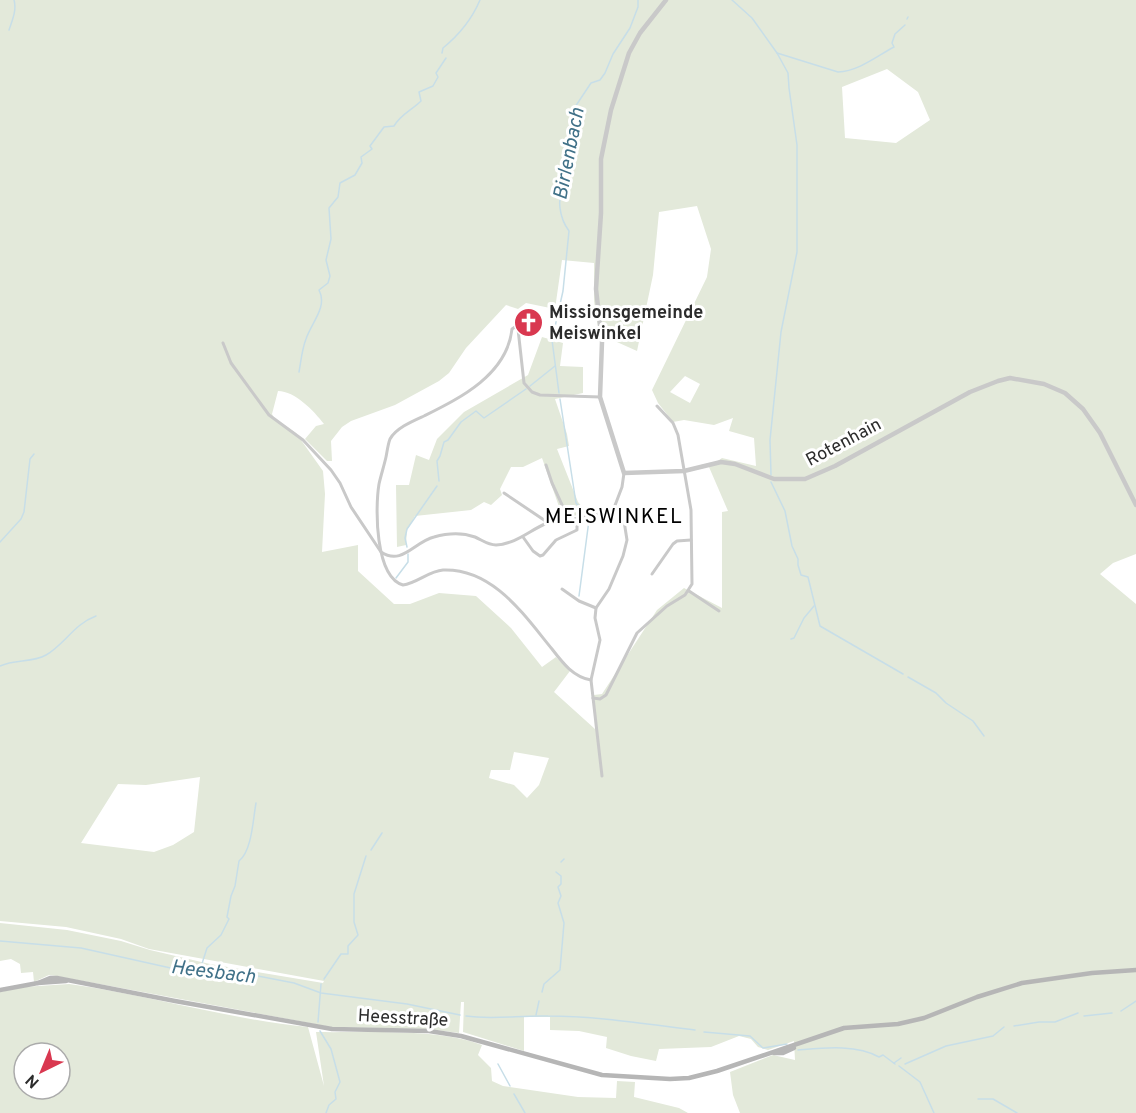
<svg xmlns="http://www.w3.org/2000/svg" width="1136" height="1113" font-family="Overpass,sans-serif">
<rect width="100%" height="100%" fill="#fff"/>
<g fill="#e3e9da" fill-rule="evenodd">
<path d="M0,0H1136V554L1113,563L1100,574L1136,604V1113H740L733,1095L730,1072L773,1055L795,1060L794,1041L768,1050L758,1047L751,1039L739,1036L711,1047L659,1049L656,1061L631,1056L606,1048L607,1037L579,1031L550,1030V1017H524V1051L463,1032L464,1002H461L459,1033L428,1029L331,1027L56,976L49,975L34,982L33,972L21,973L20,964L11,959L0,961V923L67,930L121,941L150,950L210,964L323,983L324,981L149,949L121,939L66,927L0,921ZM887,69L918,92L930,120L896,143L845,138L842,87ZM697,206L711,249L707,277L652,390L658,403L673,422L684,420L714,425L733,418L729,431L754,438L756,466L722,458L709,467L728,511L722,512V608L684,588L657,610L602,694L594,695L595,729L554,692L570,671L556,657L542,667L511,628L476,596L439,593L410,604H394L358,571V545L322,552L325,494L323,471L296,433L274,418L272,414L278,391C295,391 314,411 324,424L316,426L305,439L327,461H332L331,441L342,427L351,421L395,405L439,381L449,373L466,348L506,305L518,309L526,303L555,309L562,260L594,263V301L599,334L637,351L653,275L659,212ZM685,376L700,384L690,403L670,392ZM514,752L549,758L539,785L527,798L514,785L489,778L491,770H510ZM200,777L194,832L173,845L154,852L81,843L118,784L146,785Z"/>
<polygon points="542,337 563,343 560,366 583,367 583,393 555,399 567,434 569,446 557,449 578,502 587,513 563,518 542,458 523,467 511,467 500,489 502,495 491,505 484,502 471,510 415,516 407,530 406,545 397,547 396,485 409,485 416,455 429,460 437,439 464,412 528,375"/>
<path d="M69,984C149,995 227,1019 308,1027L324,1086L316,1032C364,1033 438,1028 482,1045L478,1055L491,1068L492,1081L503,1086L578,1097L616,1098L617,1081L635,1082L634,1097L679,1108L688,1113H0V992L23,987ZM24,1053H60V1089H24Z"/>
</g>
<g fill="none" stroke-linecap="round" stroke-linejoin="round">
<g stroke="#c7dee8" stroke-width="1.5">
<polyline points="732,0 752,18 777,53 788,73 789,88 797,145 797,252 781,332 770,440 771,475"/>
<polyline points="907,19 908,17"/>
<path d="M9,30C12,21 17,10 14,0"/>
<path d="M442,53L443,48C459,35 472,19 480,0"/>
<path d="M777,53L838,72C859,71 877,56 894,47L892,43L895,34L905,25"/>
<path d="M299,372C301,361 302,349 306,339C311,323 328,307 319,290L328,283L330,276L326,260L331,239L329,208L338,197L340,183L355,175L362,163L361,157L372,149L370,146L384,127L394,126C401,114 412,110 421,101L419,92L433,86L438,77L436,73L446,58"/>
<polyline points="530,386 555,366"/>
<path d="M559,393L552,340L563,291L569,231C560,219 555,197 566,184L575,107L591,83L600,80L605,73L613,54L630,28L638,7V0"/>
<polyline points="560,399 576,503 585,513"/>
<polyline points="439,481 437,461 440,456 444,442 448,440 461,422 476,411 484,418 526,389"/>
<polyline points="771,482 785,511 792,546 798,559 798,565 801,575 808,577 820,626 903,674"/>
<polyline points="0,542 21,519 24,512 30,459 34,454"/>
<polyline points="407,547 405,538 407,529 437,486"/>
<polyline points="396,578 408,562 408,554"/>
<polyline points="579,596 589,520"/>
<polyline points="791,639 794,638 804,618 814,606"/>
<path d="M0,666C15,659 32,663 46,655C65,644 74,624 96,616"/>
<polyline points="908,677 936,693 946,703 973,721 984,736"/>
<polyline points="371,850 382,833"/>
<polyline points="561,862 564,859"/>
<polyline points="0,941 81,948 193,973 232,971 294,983 321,993 407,1004 460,1015"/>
<path d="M199,973L207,948L221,935L229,919L227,917L231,896L235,886L239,861C252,851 253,819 256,803"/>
<polyline points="324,979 341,954 348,954 348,946 358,935 354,922 354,894 366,856"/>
<polyline points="542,992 544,984 560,970 564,923 558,903 561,896 558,887 561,884 561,876 556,872"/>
<polyline points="1121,1011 1136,1001"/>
<polyline points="536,1015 539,1001"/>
<path d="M466,1016C493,1020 521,1015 548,1016C597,1016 646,1024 695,1030"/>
<polyline points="1084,1016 1112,1013"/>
<polyline points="318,1022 321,984"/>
<polyline points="1014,1026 1039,1022 1055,1022 1078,1013"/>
<polyline points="320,1031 331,1049 340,1082 335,1092 336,1099 329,1105 326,1113"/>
<polyline points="704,1032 750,1036 763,1048 787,1044"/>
<path d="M798,1050C823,1048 856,1044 879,1057L883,1055L895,1064"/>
<polyline points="894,1063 901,1058"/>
<polyline points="498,1064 510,1086"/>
<polyline points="905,1064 946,1046 993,1036 1004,1027"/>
<polyline points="899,1066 920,1082 934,1113"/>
<polyline points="514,1094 525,1113"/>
<polyline points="978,1099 993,1099 1017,1113"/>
</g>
<g stroke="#c9c9c9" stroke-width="3">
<path d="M223,343L231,363L269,415L303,440L331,470L340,483L351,507L381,552C402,566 414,542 434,537C448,533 461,532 475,537C482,540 488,545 496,545C516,544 530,530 547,523C554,520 565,520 574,519C588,517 601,513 614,508L622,487L624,473"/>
<polyline points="546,465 552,483 569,520"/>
<polyline points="504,493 547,522"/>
<polyline points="523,537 533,551 540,556 543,555 556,540 577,530 577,519"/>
<polyline points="652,574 673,544 677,541 691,540"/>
<polyline points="562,589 579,601 596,608"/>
<polyline points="689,591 719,611"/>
<path d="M591,680C573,677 562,662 552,649C524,615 493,568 443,570C429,571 417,583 403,585C375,577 375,508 379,484C381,475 384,466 386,457C387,452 388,444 390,439C396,428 413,421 424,416C460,398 507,375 512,329L515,327L518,329L524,383L532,392L540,395L600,397"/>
<polyline points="593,698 600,699 606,695 637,633 667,606 685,595 692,584 691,510 678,435 673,423 657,406"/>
<polyline points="602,776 591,680 600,640 595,618 596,608 609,589 623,556 627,540 624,521 621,513 614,508"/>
</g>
<polyline stroke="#c9c9c9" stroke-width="4.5" points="666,0 640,33 629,53 611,110 601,159 601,213 596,289 602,342 600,397 624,473 684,471 721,462 735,464 774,479 805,479 835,466 970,392 998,381 1010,378 1044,384 1065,393 1083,409 1100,433 1136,505"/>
<g stroke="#b6b6b6" stroke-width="4.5">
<polyline points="38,983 50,978 57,978 175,1001 332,1029 429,1031 461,1036 602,1075 670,1079 689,1078 717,1071 844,1028 898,1024 924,1018 977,997 1022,983 1092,973 1136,970"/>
<polyline points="0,990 38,983 66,981"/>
<polyline points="774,1053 783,1053 794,1048"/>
</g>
</g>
<defs>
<symbol id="church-disc" viewBox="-11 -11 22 22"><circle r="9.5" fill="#d93850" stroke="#fff"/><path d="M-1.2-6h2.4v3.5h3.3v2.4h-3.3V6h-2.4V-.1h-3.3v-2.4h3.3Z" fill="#fff"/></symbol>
</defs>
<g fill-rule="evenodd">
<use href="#church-disc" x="512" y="306" width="33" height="33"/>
</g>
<g text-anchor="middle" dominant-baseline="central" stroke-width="6" stroke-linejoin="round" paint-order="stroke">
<g font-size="18" font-weight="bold" fill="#2c2c2c" stroke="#fff" text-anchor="start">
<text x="549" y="313">Missionsgemeinde<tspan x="549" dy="21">Meiswinkel</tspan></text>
</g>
<g font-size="18" fill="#2c2c2c" stroke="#fff">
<text transform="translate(844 443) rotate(-28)">Rotenhain</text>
<text transform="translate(403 1019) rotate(3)">Heesstraße</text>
</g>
<g font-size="20" font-style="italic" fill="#407188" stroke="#fff">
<text transform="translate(570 154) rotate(-79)">Birlenbach</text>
<text transform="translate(213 973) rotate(7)">Heesbach</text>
</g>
<g font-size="21" letter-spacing="1.5" fill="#000" stroke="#fff">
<text x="614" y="517">MEISWINKEL</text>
</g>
</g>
<g transform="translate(42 1071) rotate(223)"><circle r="28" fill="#ffffff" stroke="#ababab" stroke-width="1.5"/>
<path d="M0-4.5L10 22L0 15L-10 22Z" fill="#d93850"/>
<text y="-9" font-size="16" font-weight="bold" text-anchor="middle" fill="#2c2c2c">N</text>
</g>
</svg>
